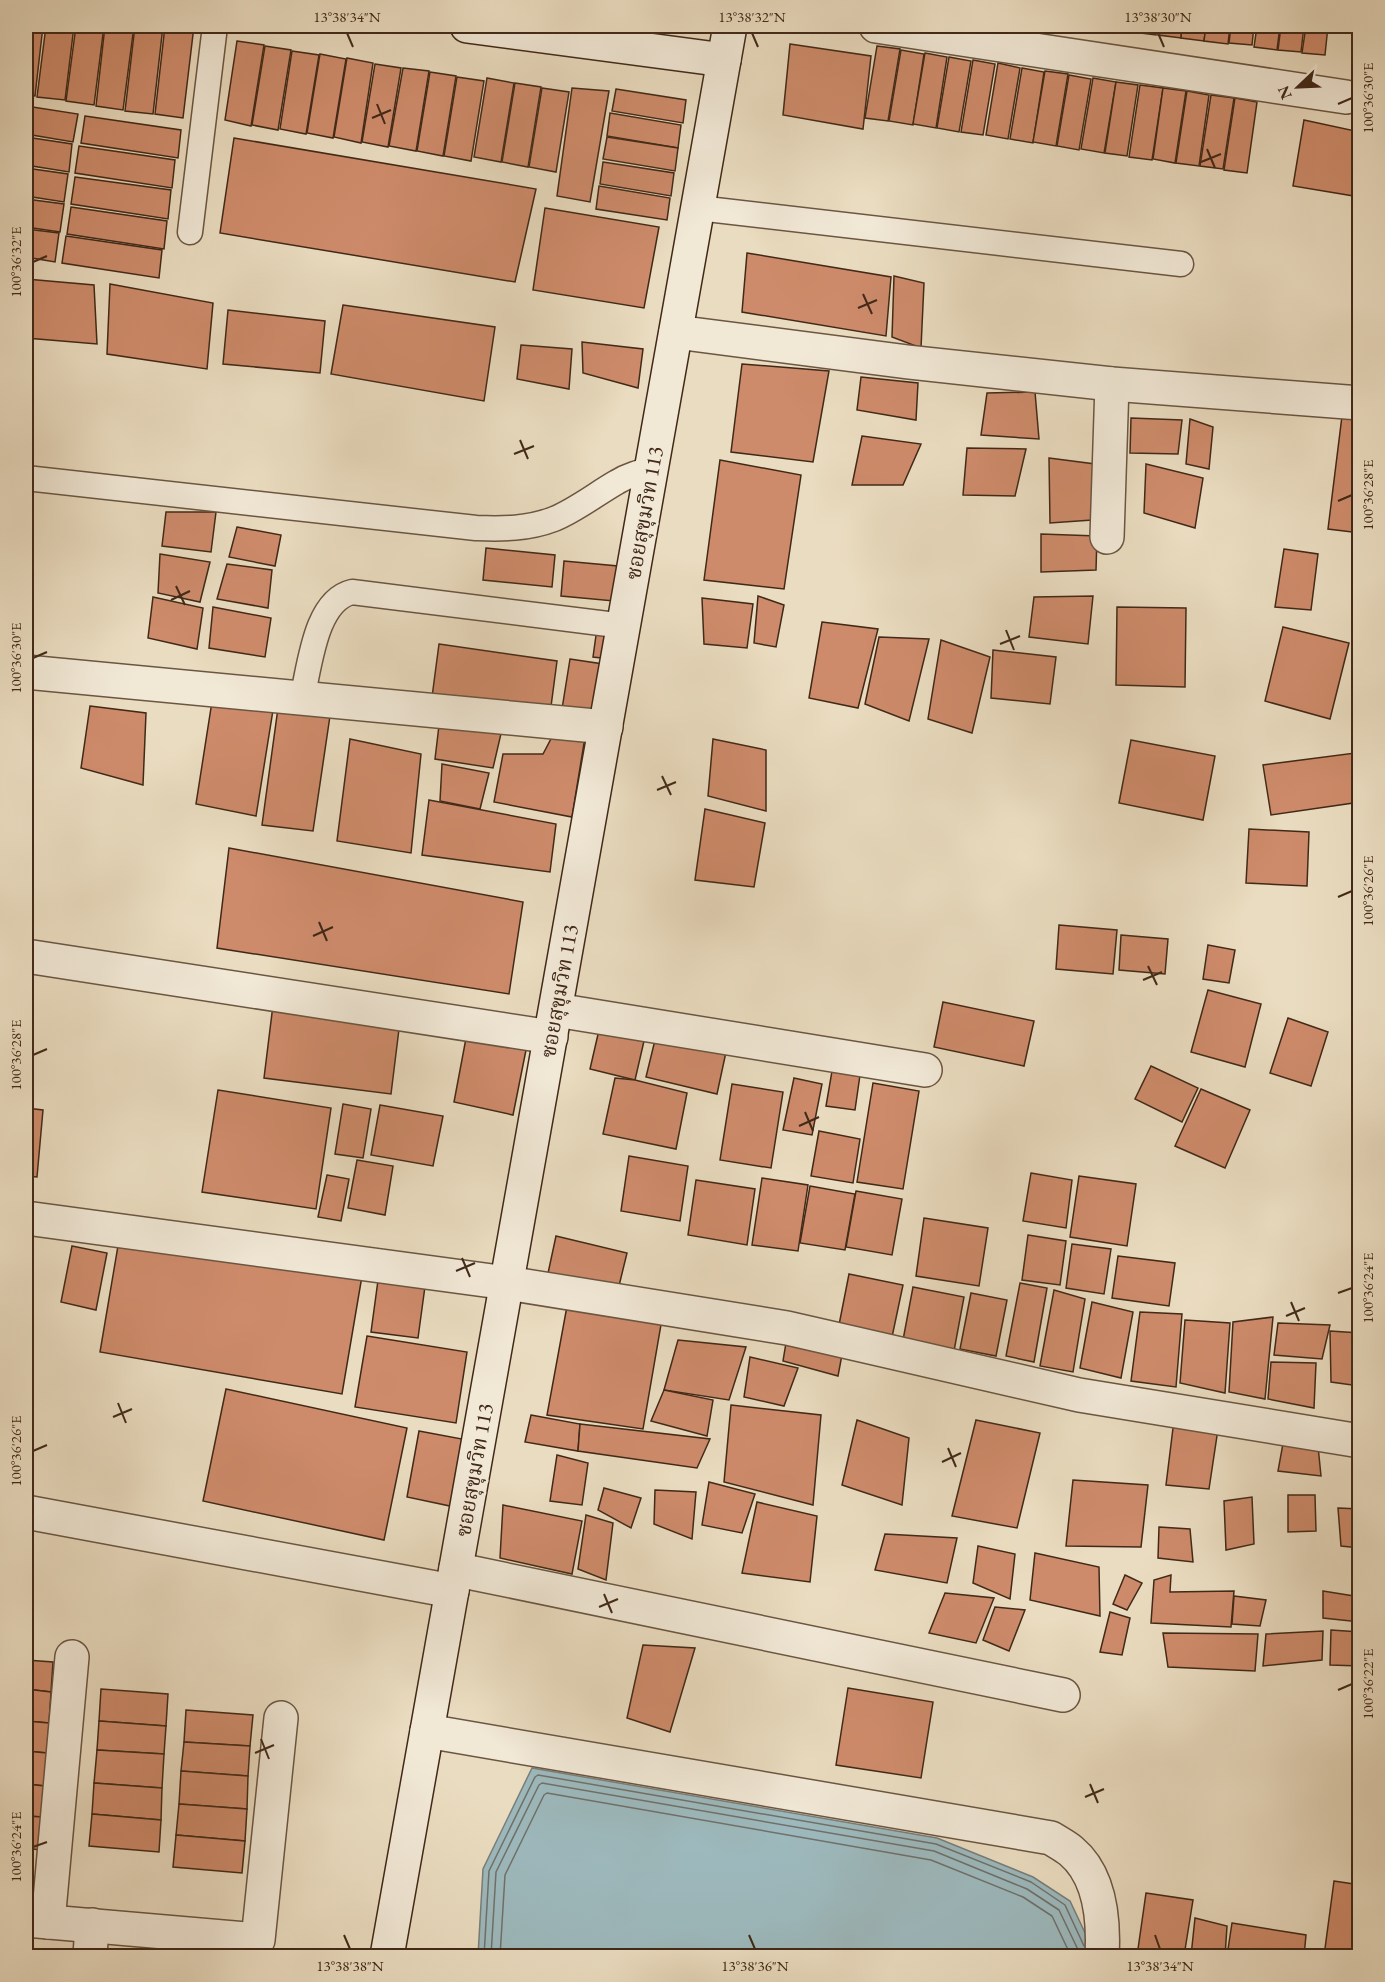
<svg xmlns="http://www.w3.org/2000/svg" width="1385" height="1982" font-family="'EB Garamond','Noto Serif Thai',serif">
<rect width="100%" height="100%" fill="#eadcc0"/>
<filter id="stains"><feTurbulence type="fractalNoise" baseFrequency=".00333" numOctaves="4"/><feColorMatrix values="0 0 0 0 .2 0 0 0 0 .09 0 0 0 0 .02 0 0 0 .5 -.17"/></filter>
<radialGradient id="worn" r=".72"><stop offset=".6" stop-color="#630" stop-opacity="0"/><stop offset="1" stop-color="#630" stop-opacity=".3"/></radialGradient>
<polygon fill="#9db9bd" stroke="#787f7b" stroke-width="1.5" points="532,1768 937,1838 1033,1877 1070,1901 1096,1956 478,1956 483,1869"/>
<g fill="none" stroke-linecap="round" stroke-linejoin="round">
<g stroke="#6f716a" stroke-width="1.5">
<polyline points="484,1956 489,1871 535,1777 538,1775 936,1844 1031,1882 1065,1905 1084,1946"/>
<polyline points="491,1956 496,1872 539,1785 542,1783 934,1851 1027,1889 1059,1910 1081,1956"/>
<polyline points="500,1956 505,1875 544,1795 547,1793 931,1860 1023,1897 1052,1916 1071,1956"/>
</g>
</g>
<g fill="#ce8b6b" stroke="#412918" stroke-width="1.5">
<polygon points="26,26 43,26 35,96 26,95"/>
<polygon points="46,26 74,26 65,100 37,97"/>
<polygon points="76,26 104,26 94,105 66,101"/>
<polygon points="105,26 134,26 123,110 96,106"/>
<polygon points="135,26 163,26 153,114 125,111"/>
<polygon points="165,26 194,26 183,118 155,114"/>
<polygon points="1107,26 1130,26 1129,33 1106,29"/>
<polygon points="1134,26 1157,26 1156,35 1133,32"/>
<polygon points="1159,26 1182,26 1181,38 1158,35"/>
<polygon points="1182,26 1206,26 1204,41 1181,38"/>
<polygon points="1206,26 1230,26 1228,44 1204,41"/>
<polygon points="1231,26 1254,26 1252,45 1229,43"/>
<polygon points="1257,26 1280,26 1277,50 1254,47"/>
<polygon points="1281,26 1304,26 1301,52 1278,50"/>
<polygon points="1306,26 1328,26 1325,55 1302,53"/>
<polygon points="237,41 264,45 251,126 225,120"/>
<polygon points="790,44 871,56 863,129 783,115"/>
<polygon points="265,46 291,50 278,130 252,125"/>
<polygon points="877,46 900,49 888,121 865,118"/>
<polygon points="901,50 924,54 913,125 889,121"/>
<polygon points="292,51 319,55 306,134 280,129"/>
<polygon points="925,53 947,57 936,128 913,124"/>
<polygon points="320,54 346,59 333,138 307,133"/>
<polygon points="949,57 971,61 959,132 937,128"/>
<polygon points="347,58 373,63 361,143 334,137"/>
<polygon points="973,60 995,64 983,135 961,132"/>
<polygon points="998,63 1020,68 1008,139 986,135"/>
<polygon points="375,64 401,68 388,147 362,142"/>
<polygon points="403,68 429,71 416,151 389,146"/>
<polygon points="1022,68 1044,72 1033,143 1010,139"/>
<polygon points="1045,71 1068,74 1056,146 1033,142"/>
<polygon points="430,72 456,76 443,156 417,151"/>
<polygon points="1069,75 1091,79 1079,150 1057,146"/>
<polygon points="457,77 484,81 471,161 444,156"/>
<polygon points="487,78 514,83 501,162 474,157"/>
<polygon points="1093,78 1116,82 1104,153 1081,149"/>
<polygon points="1116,82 1138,85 1127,156 1105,153"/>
<polygon points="515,83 541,87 528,167 502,162"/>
<polygon points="1140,85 1163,88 1152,160 1129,157"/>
<polygon points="542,88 569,92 556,172 529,167"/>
<polygon points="572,88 609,91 590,202 557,196"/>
<polygon points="1163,88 1186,91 1175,163 1153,159"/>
<polygon points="616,89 686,100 683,123 612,111"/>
<polygon points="1187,91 1209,95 1199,166 1176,163"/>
<polygon points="1211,95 1234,98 1223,169 1200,166"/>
<polygon points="1235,98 1257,102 1247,173 1224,170"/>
<polygon points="26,106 78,114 73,142 26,134"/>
<polygon points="610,113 681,125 678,148 607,136"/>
<polygon points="85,116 181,130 178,158 81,143"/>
<polygon points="1304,120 1360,132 1360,197 1293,186"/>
<polygon points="26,137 72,144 69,172 26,165"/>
<polygon points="607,137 678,148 675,171 603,159"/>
<polygon points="234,138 536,189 515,282 220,233"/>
<polygon points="79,146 175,160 172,188 75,173"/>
<polygon points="603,162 674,173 671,196 600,184"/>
<polygon points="26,168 68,174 64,202 26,196"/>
<polygon points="75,177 171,190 168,219 71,204"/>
<polygon points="599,186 670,198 667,220 596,209"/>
<polygon points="26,199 64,204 60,232 26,227"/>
<polygon points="71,207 167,221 164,249 67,234"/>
<polygon points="545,208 659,227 644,308 533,290"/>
<polygon points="26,229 59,233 55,262 26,257"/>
<polygon points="66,236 162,250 159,278 62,263"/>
<polygon points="747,253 891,277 886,336 742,312"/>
<polygon points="894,276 924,283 921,348 892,337"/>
<polygon points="26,279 94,285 97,344 26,338"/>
<polygon points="110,284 213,303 207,369 107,354"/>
<polygon points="343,305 495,327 484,401 331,374"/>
<polygon points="228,310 325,321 320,373 223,364"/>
<polygon points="582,342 643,349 638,388 583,373"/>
<polygon points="521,345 572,349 569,389 517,379"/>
<polygon points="742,364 829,371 813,462 731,452"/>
<polygon points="861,377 918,383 916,420 857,410"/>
<polygon points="1035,392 1039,439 981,435 987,393"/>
<polygon points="1342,416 1360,417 1360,533 1328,529"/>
<polygon points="1131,418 1182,420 1178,454 1130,453"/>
<polygon points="1190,419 1213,427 1209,469 1186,464"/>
<polygon points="862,436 921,444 903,485 852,485"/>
<polygon points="967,448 1026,449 1015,496 963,495"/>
<polygon points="1049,458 1095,464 1092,520 1050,523"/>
<polygon points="720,460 801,475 784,589 704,580"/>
<polygon points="1146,464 1203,478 1195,528 1144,513"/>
<polygon points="166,512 216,512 211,552 162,546"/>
<polygon points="237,527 281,535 275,566 229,557"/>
<polygon points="1041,534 1097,536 1096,570 1041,572"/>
<polygon points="486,548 555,555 552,587 483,580"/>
<polygon points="1284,549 1318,554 1311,610 1275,607"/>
<polygon points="160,554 210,562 200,602 158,593"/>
<polygon points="564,561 618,566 614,601 561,596"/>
<polygon points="227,564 272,570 268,608 217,599"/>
<polygon points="758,596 784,605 776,647 754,643"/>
<polygon points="1093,596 1088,644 1029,637 1034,597"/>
<polygon points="153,597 203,608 197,649 148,638"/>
<polygon points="702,598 753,604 747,648 704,644"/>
<polygon points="213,607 271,618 265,657 209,648"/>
<polygon points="1117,607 1186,608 1185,687 1116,685"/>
<polygon points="822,622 878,629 858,708 809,698"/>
<polygon points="1283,627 1349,643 1330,719 1265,701"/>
<polygon points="597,628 614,631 610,659 593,657"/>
<polygon points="879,637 929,639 909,721 865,704"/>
<polygon points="941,640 990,657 972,733 928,719"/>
<polygon points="439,644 557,661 550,714 432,697"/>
<polygon points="993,650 1056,657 1050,704 991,698"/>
<polygon points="570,659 603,664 596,714 562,709"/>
<polygon points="213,695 274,704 256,816 196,804"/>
<polygon points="90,706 146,713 143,785 81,768"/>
<polygon points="278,708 330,716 313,831 262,825"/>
<polygon points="440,717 503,725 493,768 435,759"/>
<polygon points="553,735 585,737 572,817 494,802 503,754 543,754"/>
<polygon points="350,739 421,754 411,853 337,841"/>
<polygon points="713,739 766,750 766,811 708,796"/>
<polygon points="1131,740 1215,756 1203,820 1119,803"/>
<polygon points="1355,753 1360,784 1360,802 1271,815 1263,765"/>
<polygon points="442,764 489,773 480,809 440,801"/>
<polygon points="429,800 556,824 550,872 422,855"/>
<polygon points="705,809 765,823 754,887 695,880"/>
<polygon points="1249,829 1309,832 1307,886 1246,883"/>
<polygon points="229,848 523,902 509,994 217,948"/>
<polygon points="1059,925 1117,930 1113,974 1056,969"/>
<polygon points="1121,935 1168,939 1165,974 1119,970"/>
<polygon points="1208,945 1235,950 1229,983 1203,979"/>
<polygon points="1208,990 1261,1004 1245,1067 1191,1052"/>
<polygon points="943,1002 1034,1021 1024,1066 934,1047"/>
<polygon points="273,1005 400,1021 391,1094 264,1078"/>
<polygon points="1288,1018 1328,1032 1311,1086 1270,1073"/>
<polygon points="599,1030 644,1041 635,1080 590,1069"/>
<polygon points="467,1033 527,1045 513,1115 454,1102"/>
<polygon points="656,1036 726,1052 717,1094 646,1077"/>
<polygon points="1151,1066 1198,1088 1182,1122 1135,1099"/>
<polygon points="832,1071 860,1075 855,1110 826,1106"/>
<polygon points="615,1078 635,1080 687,1093 676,1149 603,1134"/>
<polygon points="794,1078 822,1084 812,1135 783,1130"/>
<polygon points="873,1083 919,1091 903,1189 857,1182"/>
<polygon points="732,1084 783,1092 771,1168 720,1160"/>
<polygon points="1201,1089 1250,1110 1225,1168 1175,1146"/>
<polygon points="218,1090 331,1108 316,1209 202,1192"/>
<polygon points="343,1104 371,1109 363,1158 335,1154"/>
<polygon points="380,1105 443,1116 433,1166 371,1155"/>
<polygon points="26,1108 43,1110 37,1177 26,1176"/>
<polygon points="819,1131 860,1139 853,1183 811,1176"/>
<polygon points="629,1156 688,1166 680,1221 621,1211"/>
<polygon points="357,1160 393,1166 385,1215 348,1208"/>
<polygon points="1031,1173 1072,1180 1066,1228 1023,1221"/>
<polygon points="327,1175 349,1179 341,1221 318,1217"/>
<polygon points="1079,1176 1136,1184 1127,1246 1070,1237"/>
<polygon points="762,1178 808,1185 798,1251 752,1245"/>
<polygon points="696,1180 755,1189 747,1245 688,1235"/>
<polygon points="810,1186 855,1194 845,1250 800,1243"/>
<polygon points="856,1191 902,1199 892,1255 846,1247"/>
<polygon points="924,1218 988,1228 979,1286 916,1276"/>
<polygon points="120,1234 362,1276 342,1394 100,1352"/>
<polygon points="1028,1235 1066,1241 1060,1285 1022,1280"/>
<polygon points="556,1236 627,1253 617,1294 547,1278"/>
<polygon points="1072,1244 1111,1249 1104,1294 1066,1288"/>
<polygon points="72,1246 107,1253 96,1310 61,1302"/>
<polygon points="1118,1256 1175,1263 1169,1306 1112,1298"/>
<polygon points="379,1273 426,1279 418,1338 371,1332"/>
<polygon points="849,1274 903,1285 892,1337 839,1325"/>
<polygon points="1020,1283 1047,1288 1034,1362 1006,1356"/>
<polygon points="913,1287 964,1297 954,1351 903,1340"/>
<polygon points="1054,1290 1085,1299 1073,1372 1040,1366"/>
<polygon points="971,1293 1007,1300 996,1356 960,1349"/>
<polygon points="1092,1302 1133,1312 1121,1378 1080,1368"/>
<polygon points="567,1306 662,1319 643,1429 547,1415"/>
<polygon points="1140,1312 1182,1314 1176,1387 1131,1381"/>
<polygon points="1273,1317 1265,1399 1229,1392 1233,1322"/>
<polygon points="1185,1320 1230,1323 1225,1393 1180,1383"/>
<polygon points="1278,1323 1330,1325 1322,1359 1274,1355"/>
<polygon points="788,1331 844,1344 838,1376 783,1361"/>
<polygon points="1330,1331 1360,1333 1359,1386 1331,1382"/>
<polygon points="367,1336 467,1352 456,1423 355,1407"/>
<polygon points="678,1340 746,1347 729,1400 664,1390"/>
<polygon points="750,1357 798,1368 784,1406 744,1397"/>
<polygon points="1271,1362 1316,1363 1314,1408 1268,1399"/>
<polygon points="226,1389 407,1428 384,1540 203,1501"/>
<polygon points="664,1390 713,1400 707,1436 651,1421"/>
<polygon points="731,1405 821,1415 813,1505 724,1482"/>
<polygon points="531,1415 580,1424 578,1451 525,1442"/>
<polygon points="857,1420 909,1438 902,1505 842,1485"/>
<polygon points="976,1420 1040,1433 1017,1528 952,1516"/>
<polygon points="1174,1420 1218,1429 1209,1489 1166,1485"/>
<polygon points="580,1424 710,1439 697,1468 578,1451"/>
<polygon points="419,1431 462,1439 450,1506 407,1497"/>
<polygon points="1284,1438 1318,1446 1321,1476 1278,1471"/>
<polygon points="557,1455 588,1463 582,1505 550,1501"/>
<polygon points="1073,1480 1148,1485 1141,1547 1066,1546"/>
<polygon points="709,1482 755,1494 742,1533 702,1525"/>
<polygon points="604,1488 641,1498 631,1528 598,1510"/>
<polygon points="655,1490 696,1492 692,1539 654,1524"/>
<polygon points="1288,1495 1315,1495 1316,1531 1288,1532"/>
<polygon points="1252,1497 1254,1544 1226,1550 1224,1501"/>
<polygon points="757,1502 817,1516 810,1582 742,1573"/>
<polygon points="503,1505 582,1521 572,1574 500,1558"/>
<polygon points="1338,1508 1360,1509 1360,1548 1341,1546"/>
<polygon points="586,1515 613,1523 606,1580 578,1569"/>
<polygon points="1159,1527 1190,1529 1193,1562 1158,1558"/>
<polygon points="885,1534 957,1538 947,1583 875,1570"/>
<polygon points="978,1546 1015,1554 1010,1599 973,1583"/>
<polygon points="1035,1553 1099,1567 1100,1616 1030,1600"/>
<polygon points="1125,1575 1142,1583 1127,1610 1113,1604"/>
<polygon points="1171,1575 1170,1592 1234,1591 1231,1627 1151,1623 1154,1580"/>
<polygon points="1323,1591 1360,1597 1360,1622 1323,1618"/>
<polygon points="945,1593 994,1598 976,1643 929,1633"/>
<polygon points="1234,1596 1266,1600 1260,1626 1232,1624"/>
<polygon points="995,1607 1025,1610 1009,1651 983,1640"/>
<polygon points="1110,1612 1130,1618 1122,1655 1100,1652"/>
<polygon points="1331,1630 1360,1632 1360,1666 1330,1665"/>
<polygon points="1323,1631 1322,1660 1263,1666 1266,1634"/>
<polygon points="1163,1633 1258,1634 1255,1671 1168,1667"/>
<polygon points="643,1645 695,1648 670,1732 627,1718"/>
<polygon points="26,1660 53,1662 51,1692 26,1689"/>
<polygon points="848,1688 933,1702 921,1778 836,1765"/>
<polygon points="26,1689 51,1692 49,1723 26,1721"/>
<polygon points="101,1689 168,1694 166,1726 99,1721"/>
<polygon points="186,1710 253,1715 250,1746 184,1742"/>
<polygon points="26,1721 49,1723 47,1753 26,1751"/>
<polygon points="99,1721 166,1726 164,1754 97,1750"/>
<polygon points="184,1742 250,1746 248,1776 181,1771"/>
<polygon points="97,1750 164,1754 162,1788 94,1783"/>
<polygon points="26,1751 47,1753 45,1786 26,1784"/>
<polygon points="181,1771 248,1776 247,1809 179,1804"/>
<polygon points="94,1783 162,1788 161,1820 92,1814"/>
<polygon points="26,1784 45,1786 43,1817 26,1816"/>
<polygon points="179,1804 247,1809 245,1841 176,1835"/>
<polygon points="92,1814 161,1820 159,1852 89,1846"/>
<polygon points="26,1816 43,1817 40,1850 26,1848"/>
<polygon points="176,1835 245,1841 242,1873 173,1867"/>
<polygon points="1334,1881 1360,1885 1360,1956 1324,1956"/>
<polygon points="1146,1893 1193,1900 1184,1956 1137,1956"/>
<polygon points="1195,1918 1227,1926 1225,1956 1191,1956"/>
<polygon points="1232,1923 1306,1935 1304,1956 1227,1956"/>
</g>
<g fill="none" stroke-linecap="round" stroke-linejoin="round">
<defs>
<g id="lane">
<polyline points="698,208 1181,264"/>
<polyline points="190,232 215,26"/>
<path d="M26,478L476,528C503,529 528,529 554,519C576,510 596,494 617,482C628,475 640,472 652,469"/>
<path d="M302,698C310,666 315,601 352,592L624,626"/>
</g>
<g id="street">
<polyline points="876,26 1346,97"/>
<polyline points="676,332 908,362 1112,384 1360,403"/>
<polyline points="1107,537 1112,384"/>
<polyline points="26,672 606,727"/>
<polyline points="26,956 551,1037"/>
<polyline points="556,1010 925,1070"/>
<polyline points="26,1218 507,1283 787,1328 1079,1395 1360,1441"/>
<polyline points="26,1512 452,1591"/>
<polyline points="456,1568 468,1572 1063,1695"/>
<path d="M427,1731L1051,1838C1057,1842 1065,1846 1071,1851C1101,1876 1104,1921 1102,1956"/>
<polyline points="26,1920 258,1940 281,1718"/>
<polyline points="48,1922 72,1657"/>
<polyline points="90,1956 92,1925"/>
</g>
<g id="secondary">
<polyline points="467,26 724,60"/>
<polyline points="387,1956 730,26"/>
</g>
</defs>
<use href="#lane" stroke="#6b5642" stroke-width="27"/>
<use href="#street" stroke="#6b5642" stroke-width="36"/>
<use href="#secondary" stroke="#412918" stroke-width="36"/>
<use href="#lane" stroke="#f1e8d6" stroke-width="24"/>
<use href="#street" stroke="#f1e8d6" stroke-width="33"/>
<use href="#secondary" stroke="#f1e8d6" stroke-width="33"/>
</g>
<path fill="none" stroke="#412918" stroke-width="2" d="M347,33L353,47M752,33L758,47M1158,33L1164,47M377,104L385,124M1338,104L1352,98M372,118L391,110M1207,149L1215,168M1201,162L1221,154M33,262L47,256M863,294L872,314M858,308L877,300M520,440L528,459M514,454L534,446M1338,501L1352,495M176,586L185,605M171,600L190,591M1006,630L1014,650M1000,644L1020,636M33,658L47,652M662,776L671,795M657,790L676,782M1338,897L1352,891M319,922L327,941M313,936L333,927M1148,966L1157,985M1143,980L1162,972M33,1055L47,1049M805,1112L813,1131M799,1126L819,1117M462,1258L470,1277M456,1271L475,1263M1338,1293L1352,1288M1291,1302L1299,1321M1286,1316L1305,1308M118,1403L126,1423M113,1417L132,1409M948,1448L956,1467M33,1451L47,1445M942,1462L961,1453M604,1594L612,1613M599,1607L618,1599M1338,1690L1352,1684M261,1739L269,1759M255,1753L274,1745M1090,1784L1098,1803M1085,1797L1104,1789M33,1847L47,1842M344,1935L350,1949M749,1935L755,1949M1155,1935L1160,1949"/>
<g text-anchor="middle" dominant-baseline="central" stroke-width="5" stroke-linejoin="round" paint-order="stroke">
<g font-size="21" fill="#412918" stroke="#f1e8d6">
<text transform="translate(644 513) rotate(-80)">ซอยสุขุมวิท 113</text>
<text transform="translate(559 991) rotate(-80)">ซอยสุขุมวิท 113</text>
<text transform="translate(474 1470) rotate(-80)">ซอยสุขุมวิท 113</text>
</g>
</g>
<rect width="1385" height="1982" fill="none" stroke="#eadcc0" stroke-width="66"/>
<g transform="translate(1298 87) rotate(247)" stroke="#f1e8d6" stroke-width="4.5" paint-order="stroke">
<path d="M0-4.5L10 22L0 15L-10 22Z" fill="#412918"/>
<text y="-9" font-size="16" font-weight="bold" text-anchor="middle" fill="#412918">N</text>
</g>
<rect x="33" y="33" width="1319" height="1916" fill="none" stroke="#412918" stroke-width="2"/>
<g font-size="15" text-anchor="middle" fill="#412918">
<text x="347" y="22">13°38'34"N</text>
<text x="752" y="22">13°38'32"N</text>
<text x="1158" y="22">13°38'30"N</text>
<text transform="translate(1368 98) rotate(-90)" y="5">100°36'30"E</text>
<text transform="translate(16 262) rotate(-90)" y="5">100°36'32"E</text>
<text transform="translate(1368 495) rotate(-90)" y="5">100°36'28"E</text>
<text transform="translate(16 658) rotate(-90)" y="5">100°36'30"E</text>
<text transform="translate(1368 891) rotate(-90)" y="5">100°36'26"E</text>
<text transform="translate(16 1055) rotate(-90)" y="5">100°36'28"E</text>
<text transform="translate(1368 1288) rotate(-90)" y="5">100°36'24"E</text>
<text transform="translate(16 1451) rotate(-90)" y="5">100°36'26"E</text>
<text transform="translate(1368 1684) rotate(-90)" y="5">100°36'22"E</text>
<text transform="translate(16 1847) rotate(-90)" y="5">100°36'24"E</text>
<text x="350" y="1971">13°38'38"N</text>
<text x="755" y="1971">13°38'36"N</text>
<text x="1160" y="1971">13°38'34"N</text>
</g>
<rect width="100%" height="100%" filter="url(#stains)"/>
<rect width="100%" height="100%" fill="url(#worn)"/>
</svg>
